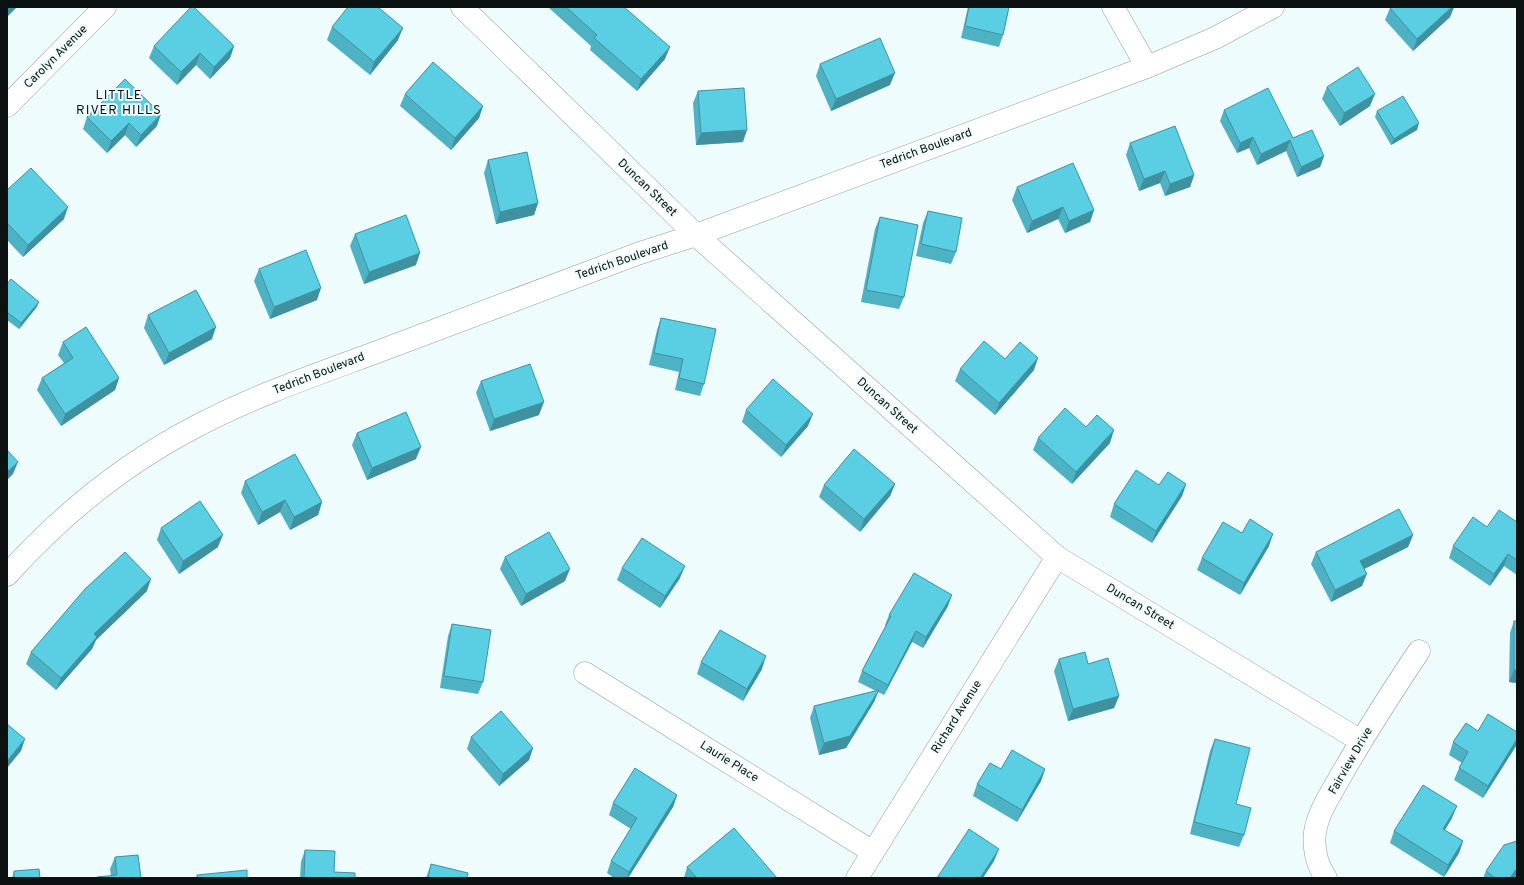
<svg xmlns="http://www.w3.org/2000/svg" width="1524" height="885" font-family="Overpass,sans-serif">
<rect width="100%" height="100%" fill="#eefcfe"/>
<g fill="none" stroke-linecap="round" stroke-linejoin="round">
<defs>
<g id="minor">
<polyline points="462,7 696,235 1057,557 1361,741"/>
<polyline points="1113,7 1147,67"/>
<polyline points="7,106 105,7"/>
<path d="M7,575C62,514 122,465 195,427C255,395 321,373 385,349C469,317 553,285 637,254L696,235L1147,67L1215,38L1273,7"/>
<polyline points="585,673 873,852"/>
<polyline points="857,878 1057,557"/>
<path d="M1326,878C1317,865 1313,848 1315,832C1318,813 1330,795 1339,779C1364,735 1391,693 1419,651"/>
</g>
</defs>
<use href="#minor" stroke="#8e9da0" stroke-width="23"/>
<use href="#minor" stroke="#fff" stroke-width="22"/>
</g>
<g fill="#4db2c3">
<polygon points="548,7 624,7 665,59 637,91 590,50 591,46"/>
<polygon points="968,7 1009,7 1003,35 999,47 961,38"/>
<polygon points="1391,7 1454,7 1450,17 1413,51 1385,20 1390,8"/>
<polygon points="332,27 398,40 370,75 327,40"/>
<polygon points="154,46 234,46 230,58 210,79 196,65 177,85 149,58"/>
<polygon points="820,64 890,85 831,111 816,76"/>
<polygon points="1327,87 1370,106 1340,126 1322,99"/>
<polygon points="698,91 743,142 696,145 693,103"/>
<polygon points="405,94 483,106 479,118 451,150 400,106"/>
<polygon points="1224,110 1293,138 1324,156 1320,167 1297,177 1286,151 1257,165 1249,148 1237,153 1220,121"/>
<polygon points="1377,111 1417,130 1391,145 1375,117"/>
<polygon points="87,117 157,126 136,147 125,135 107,153 83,129"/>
<polygon points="1130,143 1194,175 1190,187 1165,196 1160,183 1139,191 1126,155"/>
<polygon points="488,160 538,203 534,215 496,224 484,173"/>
<polygon points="1017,187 1094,210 1090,222 1065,233 1058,219 1027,233 1012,200"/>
<polygon points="7,190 64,219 23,257 7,240"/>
<polygon points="928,211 956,252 951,264 916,256 923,223"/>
<polygon points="880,217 904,297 899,309 861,302 875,229"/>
<polygon points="355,234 416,265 364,284 350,246"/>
<polygon points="259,269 317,300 270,319 254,281"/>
<polygon points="7,284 39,302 36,308 19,329 7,320"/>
<polygon points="148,315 212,339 164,365 144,328"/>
<polygon points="661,318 704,384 700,396 675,390 679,372 649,365 657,330"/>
<polygon points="63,342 119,378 115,390 61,426 37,390 42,378 64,363 58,355"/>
<polygon points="1005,359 1034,370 995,415 955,381 960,369"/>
<polygon points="481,381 539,415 490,431 476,393"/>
<polygon points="746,410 808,426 781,457 742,422"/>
<polygon points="1086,427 1110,443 1072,484 1033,450 1038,438"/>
<polygon points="357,433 416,459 367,480 352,445"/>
<polygon points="245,481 322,502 318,515 290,530 280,512 258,525 241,493"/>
<polygon points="895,484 890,496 860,532 819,497 824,485"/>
<polygon points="1186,484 1182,496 1152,543 1110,517 1114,504"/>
<polygon points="1517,522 1517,575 1504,566 1490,586 1449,558 1453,546"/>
<polygon points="161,528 218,547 179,574 157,540"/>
<polygon points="1242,533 1269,546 1240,595 1197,570 1202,558"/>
<polygon points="1413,535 1408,547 1364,569 1362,586 1331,602 1311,564 1316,552"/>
<polygon points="505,557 565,581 521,606 500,569"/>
<polygon points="622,568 680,578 660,608 617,580"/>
<polygon points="147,591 96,640 92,649 56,690 26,664 31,652"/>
<polygon points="948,606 923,648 912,642 884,695 878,692 874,702 846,748 819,755 810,718 814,706 876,691 858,682 862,671 886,626 885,625 889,615"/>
<polygon points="1514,621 1517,683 1509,682 1510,633"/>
<polygon points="452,624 483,682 478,694 440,688 448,636"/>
<polygon points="1059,659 1088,664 1119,696 1114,708 1068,721 1054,671"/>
<polygon points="701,662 762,669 743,701 697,674"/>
<polygon points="1478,731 1517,732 1517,742 1516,746 1483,798 1454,780 1459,768 1462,763 1449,755 1453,742"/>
<polygon points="471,737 533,748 529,760 499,786 467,749"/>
<polygon points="1215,739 1236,804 1244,835 1239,847 1190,834 1210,751"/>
<polygon points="1045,769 1041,781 1017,822 973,796 977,784"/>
<polygon points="677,795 673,807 628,878 614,878 607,873 611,861 631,829 609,815 613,803"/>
<polygon points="1452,818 1445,830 1463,841 1459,853 1444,877 1390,843 1394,831"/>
<polygon points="1517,841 1517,875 1514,878 1483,878 1486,871"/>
<polygon points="305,850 334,872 355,878 300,878 301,862"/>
<polygon points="115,857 141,878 111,876 110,869"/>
<polygon points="431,864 467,878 426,878"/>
<polygon points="687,867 777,878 684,878"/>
<polygon points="14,871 40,878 12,878"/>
</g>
<g fill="#3f919f">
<polygon points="9,7 17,7 7,17 7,9"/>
<polygon points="1452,7 1454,7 1450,17 1413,51 1417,39"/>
<polygon points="403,28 398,40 370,75 374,62"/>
<polygon points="234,46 230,58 210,79 214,67"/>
<polygon points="670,47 665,59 637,91 641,79"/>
<polygon points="200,53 196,65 177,85 181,72"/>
<polygon points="895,73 890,85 831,111 836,99"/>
<polygon points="1375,94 1370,106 1340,126 1344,113"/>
<polygon points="483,106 479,118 451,150 455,138"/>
<polygon points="161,114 157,126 136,147 141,135"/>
<polygon points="129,123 125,135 107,153 111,141"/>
<polygon points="1419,123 1417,130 1391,145 1394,139"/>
<polygon points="747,130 743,142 696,145 701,133"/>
<polygon points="1253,137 1249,148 1237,153 1240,143"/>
<polygon points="1290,140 1286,151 1257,165 1261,154"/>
<polygon points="1324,156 1320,167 1297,177 1301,167"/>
<polygon points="1165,171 1160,183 1139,191 1144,179"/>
<polygon points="1194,175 1190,187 1165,196 1170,184"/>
<polygon points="538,203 534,215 496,224 500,212"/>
<polygon points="68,207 64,219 23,257 28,245"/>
<polygon points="1063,207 1058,219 1027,233 1032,221"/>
<polygon points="1094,210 1090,222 1065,233 1069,221"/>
<polygon points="420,253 416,265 364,284 369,272"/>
<polygon points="321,288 317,300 270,319 274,307"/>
<polygon points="39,302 36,308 19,329 21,323"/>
<polygon points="216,327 212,339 164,365 169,353"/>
<polygon points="1038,358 1034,370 995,415 999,403"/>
<polygon points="119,378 115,390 61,426 65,414"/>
<polygon points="544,402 539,415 490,431 494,419"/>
<polygon points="813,414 808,426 781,457 786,445"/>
<polygon points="1114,430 1110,443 1072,484 1076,472"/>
<polygon points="421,447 416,459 367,480 372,468"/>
<polygon points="18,462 13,474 7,480 7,472"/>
<polygon points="895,484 890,496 860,532 864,519"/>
<polygon points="1186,484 1182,496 1152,543 1156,531"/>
<polygon points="285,500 280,512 258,525 262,512"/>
<polygon points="322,502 318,515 290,530 294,517"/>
<polygon points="1273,534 1269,546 1240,595 1244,583"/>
<polygon points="223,535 218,547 179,574 183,561"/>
<polygon points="1413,535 1408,547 1356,573 1360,561"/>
<polygon points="1508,554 1504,566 1490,586 1494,574"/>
<polygon points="685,566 680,578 660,608 665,596"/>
<polygon points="570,569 565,581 521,606 526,594"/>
<polygon points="1367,574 1362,586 1331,602 1335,590"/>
<polygon points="151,579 147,591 96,640 92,649 56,690 61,678 94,634"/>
<polygon points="952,595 948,606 923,648 926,637"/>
<polygon points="916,631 912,642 884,695 888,685"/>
<polygon points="766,656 762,669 743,701 747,689"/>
<polygon points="1514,670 1517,670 1517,683 1509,682"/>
<polygon points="879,690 874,702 846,748 819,755 824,743"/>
<polygon points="1119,696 1114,708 1068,721 1073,709"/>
<polygon points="25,739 21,751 7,768 7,761"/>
<polygon points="1517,739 1517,742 1516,746 1483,798 1488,786"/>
<polygon points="533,748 529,760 499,786 503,774"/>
<polygon points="1045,769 1041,781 1017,822 1022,810"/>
<polygon points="677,795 673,807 628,878 627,878 629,872"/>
<polygon points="1457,806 1452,818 1438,841 1443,829"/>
<polygon points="1463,841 1459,853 1444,877 1448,865"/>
<polygon points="999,849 994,861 983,878 980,878"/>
<polygon points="1517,868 1517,875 1514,878 1510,878"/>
</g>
<g fill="#5acfe3" stroke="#3f919f">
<polygon points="191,7 194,7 234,46 214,67 200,53 181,72 154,46"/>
<polygon points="348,7 378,7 403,28 374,62 332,27"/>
<polygon points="566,7 624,7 670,47 641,79 594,38 597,35"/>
<polygon points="969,7 1009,7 1003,35 965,26"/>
<polygon points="1391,7 1452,7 1417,39 1390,8"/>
<polygon points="880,38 895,73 836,99 820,64"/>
<polygon points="433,62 483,106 455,138 405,94"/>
<polygon points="1358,67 1375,94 1344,113 1327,87"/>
<polygon points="125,79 161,114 141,135 129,123 111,141 87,117"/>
<polygon points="744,88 747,130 701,133 698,91"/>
<polygon points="1268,88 1293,138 1312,130 1324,156 1301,167 1290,140 1261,154 1253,137 1240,143 1224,110"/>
<polygon points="1403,96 1419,123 1394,139 1377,111"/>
<polygon points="1175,126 1194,175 1170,184 1165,171 1144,179 1130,143"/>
<polygon points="527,152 538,203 500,212 488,160"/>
<polygon points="1073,163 1094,210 1069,221 1063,207 1032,221 1017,187"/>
<polygon points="31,168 68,207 28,245 7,223 7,190"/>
<polygon points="928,211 962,218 956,252 921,244"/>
<polygon points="406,215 420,253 369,272 355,234"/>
<polygon points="880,217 918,225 904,297 866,290"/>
<polygon points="306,250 321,288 274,307 259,269"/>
<polygon points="11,279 39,302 21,323 7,312 7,284"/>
<polygon points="196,290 216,327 169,353 148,315"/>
<polygon points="661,318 716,329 704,384 679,378 683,359 654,353"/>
<polygon points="86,327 119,378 65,414 42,378 73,358 63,342"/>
<polygon points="984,341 1005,359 1020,342 1038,358 999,403 960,369"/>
<polygon points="530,364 544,402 494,419 481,381"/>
<polygon points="773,379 813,414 786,445 746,410"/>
<polygon points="1065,408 1086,427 1097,415 1114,430 1076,472 1038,438"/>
<polygon points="406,412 421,447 372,468 357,433"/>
<polygon points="854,449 895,484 864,519 824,485"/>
<polygon points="7,450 18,462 7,472"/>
<polygon points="295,454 322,502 294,517 285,500 262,512 245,481"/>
<polygon points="1136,470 1159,485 1168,472 1186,484 1156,531 1114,504"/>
<polygon points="200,501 223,535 183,561 161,528"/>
<polygon points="1399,509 1413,535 1360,561 1367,574 1335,590 1316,552"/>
<polygon points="1499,510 1517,522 1517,560 1508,554 1494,574 1453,546 1473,517 1487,527"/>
<polygon points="1250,519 1273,534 1244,583 1202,558 1223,522 1242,533"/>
<polygon points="549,532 570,569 526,594 505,557"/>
<polygon points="642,538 685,566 665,596 622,568"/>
<polygon points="125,552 151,579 94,634 97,637 61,678 31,652 85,589"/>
<polygon points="914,573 952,595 926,637 916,631 888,685 862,671 891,616 889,615"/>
<rect x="1514" y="621" width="3" height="49"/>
<polygon points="452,624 491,630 483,682 444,676"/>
<polygon points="720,630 766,656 747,689 701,662"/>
<polygon points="1085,652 1088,664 1108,658 1119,696 1073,709 1059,659"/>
<polygon points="879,690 850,736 824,743 814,706"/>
<polygon points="501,711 533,748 503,774 471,737"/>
<polygon points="1488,714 1517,732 1517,739 1488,786 1459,768 1468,752 1453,742 1466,723 1478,731"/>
<polygon points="7,724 25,739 7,761"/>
<polygon points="1215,739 1250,748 1236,804 1251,808 1244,835 1194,822"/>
<polygon points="1012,750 1045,769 1022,810 977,784 990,763 1001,769"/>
<polygon points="635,768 677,795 629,872 611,861 637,818 613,803"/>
<polygon points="1423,785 1457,806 1443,829 1463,841 1448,865 1394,831"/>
<polygon points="734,828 777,878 697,878 687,867"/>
<polygon points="969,829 999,849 980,878 937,878"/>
<polygon points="1517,841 1517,868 1510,878 1495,878 1486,871 1504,845"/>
<polygon points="305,850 335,851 334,872 355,873 355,878 304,878"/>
<polygon points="138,855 141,878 97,878 97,877 117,875 115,857"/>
<polygon points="431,864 468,873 467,878 428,878"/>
<polygon points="39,869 40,878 14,878 14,871"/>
<polygon points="247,870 247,878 197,878 197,875"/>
</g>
<g text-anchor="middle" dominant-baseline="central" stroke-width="4" stroke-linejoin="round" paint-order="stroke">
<g font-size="12" fill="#0c1112" stroke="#eefcfe">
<text transform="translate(56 57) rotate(-45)">Carolyn Avenue</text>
<text transform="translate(926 149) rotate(-20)">Tedrich Boulevard</text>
<text transform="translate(647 188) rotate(44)">Duncan Street</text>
<text transform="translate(622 261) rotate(-19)">Tedrich Boulevard</text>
<text transform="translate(319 374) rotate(-21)">Tedrich Boulevard</text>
<text transform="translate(887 406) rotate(42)">Duncan Street</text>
<text transform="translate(1140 607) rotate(31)">Duncan Street</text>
<text transform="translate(957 717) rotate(-58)">Richard Avenue</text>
<text transform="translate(1351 761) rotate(-60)">Fairview Drive</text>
<text transform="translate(729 762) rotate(32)">Laurie Place</text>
</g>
<g font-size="13" letter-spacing="1" fill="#0c1112" stroke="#eefcfe">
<text x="119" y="96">LITTLE<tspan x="119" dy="15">RIVER HILLS</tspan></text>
</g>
</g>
<rect width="1524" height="885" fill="none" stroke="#0c1112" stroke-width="16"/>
</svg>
